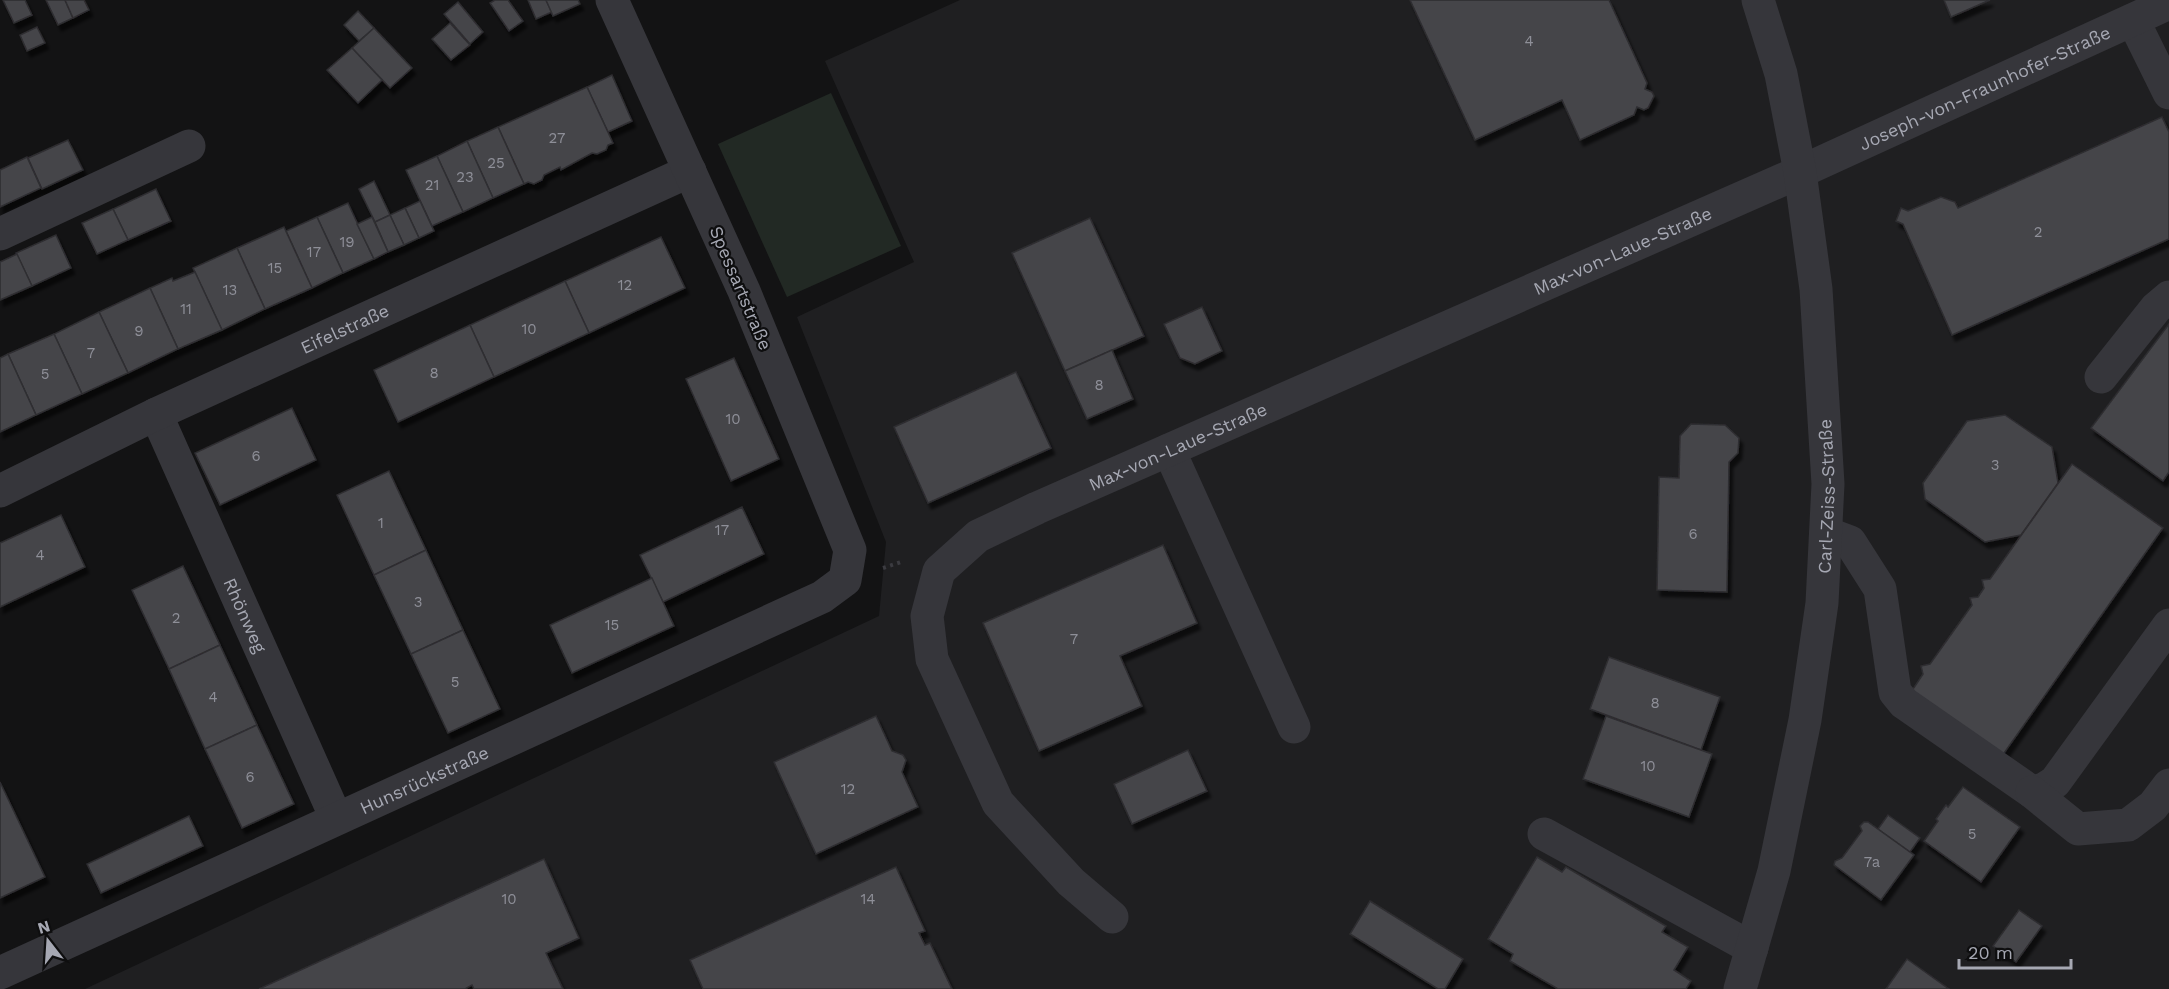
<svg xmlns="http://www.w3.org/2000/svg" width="2169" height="989" font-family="'Work Sans',sans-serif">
<defs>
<filter id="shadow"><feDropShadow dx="3.5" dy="6" stdDeviation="1.5" flood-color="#0009"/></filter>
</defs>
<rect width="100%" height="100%" fill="#131314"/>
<polygon fill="#1f1f21" points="960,0 2169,0 2169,989 85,989 879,616 886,542 797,317 914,262 825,61"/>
<polygon fill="#222924" points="831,93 901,246 787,297 718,144"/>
<g fill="#454549" stroke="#2e2d30" stroke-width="1.5" filter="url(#shadow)">
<polygon points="3,0 25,0 32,15 14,23"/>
<polygon points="46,0 65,0 73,18 58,25"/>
<polygon points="65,0 84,0 89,10 73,18"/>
<polygon points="495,0 508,0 523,21 509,31 490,3"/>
<polygon points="528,0 546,0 552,12 536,19"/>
<polygon points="546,0 578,0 580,4 553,16"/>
<polygon points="1410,0 1609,0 1647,83 1645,89 1652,92 1654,96 1648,108 1644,110 1637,107 1634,115 1580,140 1562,100 1475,140"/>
<polygon points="1944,0 1990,0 1951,17"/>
<polygon points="458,2 483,32 470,44 444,14"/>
<polygon points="358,11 374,28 359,41 344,25"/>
<polygon points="450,23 470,45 451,60 432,39"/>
<polygon points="37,27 45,43 27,51 20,35"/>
<polygon points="374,28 412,68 390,88 352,48"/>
<polygon points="352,48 382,80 358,103 327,70"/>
<polygon points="612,75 632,121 608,132 587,87"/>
<polygon points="587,87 613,143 608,145 606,150 597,154 592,153 561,170 560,167 544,175 542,180 534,184 528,182 524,184 498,127"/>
<polygon points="2162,117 2169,132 2169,239 1952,335 1903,224 1896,221 1901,208 1908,211 1941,197 1955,202 1958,208"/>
<polygon points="498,127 524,184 493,198 467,141"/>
<polygon points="68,140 83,170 42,189 28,158"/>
<polygon points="467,141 493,198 463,212 437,156"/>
<polygon points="437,156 463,212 432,226 406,170"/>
<polygon points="27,157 41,188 0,207 0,170"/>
<polygon points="374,181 390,215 375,222 359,189"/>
<polygon points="156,189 171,221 128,240 113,209"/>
<polygon points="420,201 434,231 419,238 405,208"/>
<polygon points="348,203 374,259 343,273 317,217"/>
<polygon points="405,208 419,238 404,245 390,215"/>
<polygon points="113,209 128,240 97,254 82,223"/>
<polygon points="390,215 404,245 388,252 375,222"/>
<polygon points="317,217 343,273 312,288 286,231"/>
<polygon points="372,217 388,252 374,259 357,224"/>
<polygon points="1090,218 1144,336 1065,371 1012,253"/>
<polygon points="284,227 312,288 265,309 237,248"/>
<polygon points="56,235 71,268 32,286 16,253"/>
<polygon points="661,237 685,288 589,333 565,281"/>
<polygon points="237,248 265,309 222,330 193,268"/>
<polygon points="17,254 32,286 0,300 0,262"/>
<polygon points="195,272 222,330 178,349 150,288 172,278 173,281"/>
<polygon points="565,281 589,333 494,377 470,325"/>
<polygon points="150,288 178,349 128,373 99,312"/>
<polygon points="1202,307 1222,351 1195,364 1180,358 1164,324"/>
<polygon points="99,312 128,373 82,394 54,334"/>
<polygon points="2169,324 2169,472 2163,481 2091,428"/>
<polygon points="470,325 494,377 398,422 374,370"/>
<polygon points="54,334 82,394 36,415 8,354"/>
<polygon points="1112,350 1133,399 1087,419 1065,371"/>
<polygon points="8,354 36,415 0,432 0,358"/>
<polygon points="734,358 779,459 731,481 686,379"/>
<polygon points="1016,372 1051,448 928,503 894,427"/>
<polygon points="292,408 316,460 220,505 195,453"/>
<polygon points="2005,415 2052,447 2058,483 2021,535 1985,542 1925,499 1923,483 1967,421"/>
<polygon points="1691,424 1725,425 1739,438 1738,453 1729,462 1727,592 1657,590 1659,477 1679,478 1680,436"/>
<polygon points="2072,464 2163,528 2002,756 1911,692 1923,674 1921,666 1930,664 1972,605 1970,598 1978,597 1984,588 1982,580 1990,579"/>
<polygon points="389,471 426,550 374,575 337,495"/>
<polygon points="742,507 764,554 663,602 640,555"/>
<polygon points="61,515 85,567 0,607 0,543"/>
<polygon points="1163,545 1197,623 1120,656 1142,706 1039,751 983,623"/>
<polygon points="426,550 463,630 411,654 374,575"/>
<polygon points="183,566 220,645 169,669 132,590"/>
<polygon points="652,578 674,626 572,673 550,625"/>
<polygon points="463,630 500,709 448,733 411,654"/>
<polygon points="220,645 257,725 205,749 169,669"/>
<polygon points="1609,657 1720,697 1701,750 1590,709"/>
<polygon points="876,716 892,751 903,755 906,760 902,772 918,807 816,854 774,762"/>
<polygon points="1606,716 1712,754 1689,817 1583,779"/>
<polygon points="257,725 294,804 242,828 205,749"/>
<polygon points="1188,750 1207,791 1132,824 1114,784"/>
<polygon points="0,782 45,877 0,898"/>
<polygon points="1963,787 2020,827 1981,882 1924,841 1938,821 1936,819 1946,805 1948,807"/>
<polygon points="1888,815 1920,838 1910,852 1878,829"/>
<polygon points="189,816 203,846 101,893 87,864"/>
<polygon points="1864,822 1868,822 1914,855 1881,900 1834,865 1835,861 1842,858 1862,831 1860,826"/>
<polygon points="1537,857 1562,872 1566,867 1666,926 1662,932 1688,947 1674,970 1691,981 1686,989 1558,989 1510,961 1513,954 1488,939"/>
<polygon points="544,859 579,938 546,953 563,989 474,989 472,985 465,989 259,989"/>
<polygon points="896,867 925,931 919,933 925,945 930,943 952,989 703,989 690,960"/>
<polygon points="1370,901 1463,959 1445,989 1438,989 1350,934"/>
<polygon points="2019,910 2042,926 2016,962 1993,946"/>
<polygon points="1907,959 1949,989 1886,989"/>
</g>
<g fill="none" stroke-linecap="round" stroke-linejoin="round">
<polyline stroke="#3b3b40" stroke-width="4" stroke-dasharray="3 4.5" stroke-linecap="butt" points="883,568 904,561"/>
<g stroke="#36363b" stroke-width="33">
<polyline points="2133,20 2169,93"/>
<polyline points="0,234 189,146"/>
<polyline points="2101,377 2156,308 2169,297"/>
<path id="s1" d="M156,414L336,818"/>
<polyline points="1169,450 1294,727"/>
<path id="s2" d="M0,491L156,414L690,171"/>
<polyline points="1826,533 1850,542 1880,589 1895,692 1904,703 2032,792 2044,789 2055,782 2169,625"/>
<polyline points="2032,792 2078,829 2128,825 2153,806 2169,785"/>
<polyline points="1544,834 1752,948"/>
<path id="s3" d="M1112,917L1071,882L998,803L932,659L927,616L939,571L978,536L1037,508L1800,172L2169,3"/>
<path id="s4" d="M0,973C274,847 548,724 822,597L845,580L850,550L744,291L612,0"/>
<path id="s5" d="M1740,989L1774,871L1805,720L1822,603L1828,484L1816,289L1800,172L1781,74L1758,0"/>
</g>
</g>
<g text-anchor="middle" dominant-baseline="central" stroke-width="4.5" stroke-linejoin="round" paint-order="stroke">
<g font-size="15" fill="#8e8f98">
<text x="1529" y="41">4</text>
<text x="557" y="138">27</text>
<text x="496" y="163">25</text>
<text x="465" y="177">23</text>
<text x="432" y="185">21</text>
<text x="2038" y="232">2</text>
<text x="347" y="242">19</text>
<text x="314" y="252">17</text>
<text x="275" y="268">15</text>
<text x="625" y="285">12</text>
<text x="230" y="290">13</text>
<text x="186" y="309">11</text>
<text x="529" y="329">10</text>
<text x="139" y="331">9</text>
<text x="91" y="353">7</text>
<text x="434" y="373">8</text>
<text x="45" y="374">5</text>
<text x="1099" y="385">8</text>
<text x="733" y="419">10</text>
<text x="256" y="456">6</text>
<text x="1995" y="465">3</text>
<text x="381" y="523">1</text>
<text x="722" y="530">17</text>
<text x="1693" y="534">6</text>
<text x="40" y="555">4</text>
<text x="418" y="602">3</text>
<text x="176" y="618">2</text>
<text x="612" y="625">15</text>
<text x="1074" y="639">7</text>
<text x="455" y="682">5</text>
<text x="213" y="697">4</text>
<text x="1655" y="703">8</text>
<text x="1648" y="766">10</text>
<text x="250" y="777">6</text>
<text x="848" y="789">12</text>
<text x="1972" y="834">5</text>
<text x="1872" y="862">7a</text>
<text x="509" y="899">10</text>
<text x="868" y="899">14</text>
</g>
<g font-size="18" fill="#a6a8b3" stroke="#0e0e0f">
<text stroke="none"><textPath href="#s3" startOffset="1564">Joseph-von-Fraunhofer-Straße</textPath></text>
<text stroke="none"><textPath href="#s3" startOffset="1167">Max-von-Laue-Straße</textPath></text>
<text transform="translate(741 288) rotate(67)">Spessartstraße</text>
<text stroke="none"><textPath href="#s2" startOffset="381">Eifelstraße</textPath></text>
<text stroke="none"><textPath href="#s3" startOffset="681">Max-von-Laue-Straße</textPath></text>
<text stroke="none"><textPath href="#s5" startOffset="502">Carl-Zeiss-Straße</textPath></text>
<text stroke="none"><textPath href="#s1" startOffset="220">Rhönweg</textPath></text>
<text stroke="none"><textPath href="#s4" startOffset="466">Hunsrückstraße</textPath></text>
</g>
</g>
<g transform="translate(48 941) rotate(343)" stroke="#0e0e0f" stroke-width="4.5" paint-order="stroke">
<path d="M0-4.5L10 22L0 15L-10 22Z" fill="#a6a8b3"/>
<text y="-9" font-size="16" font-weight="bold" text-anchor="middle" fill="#a6a8b3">N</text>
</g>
<path d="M1959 959v9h112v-9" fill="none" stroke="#a6a8b3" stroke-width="3"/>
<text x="1968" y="959" font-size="18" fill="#a6a8b3" stroke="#0e0e0f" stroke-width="4.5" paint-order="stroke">20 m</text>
</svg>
